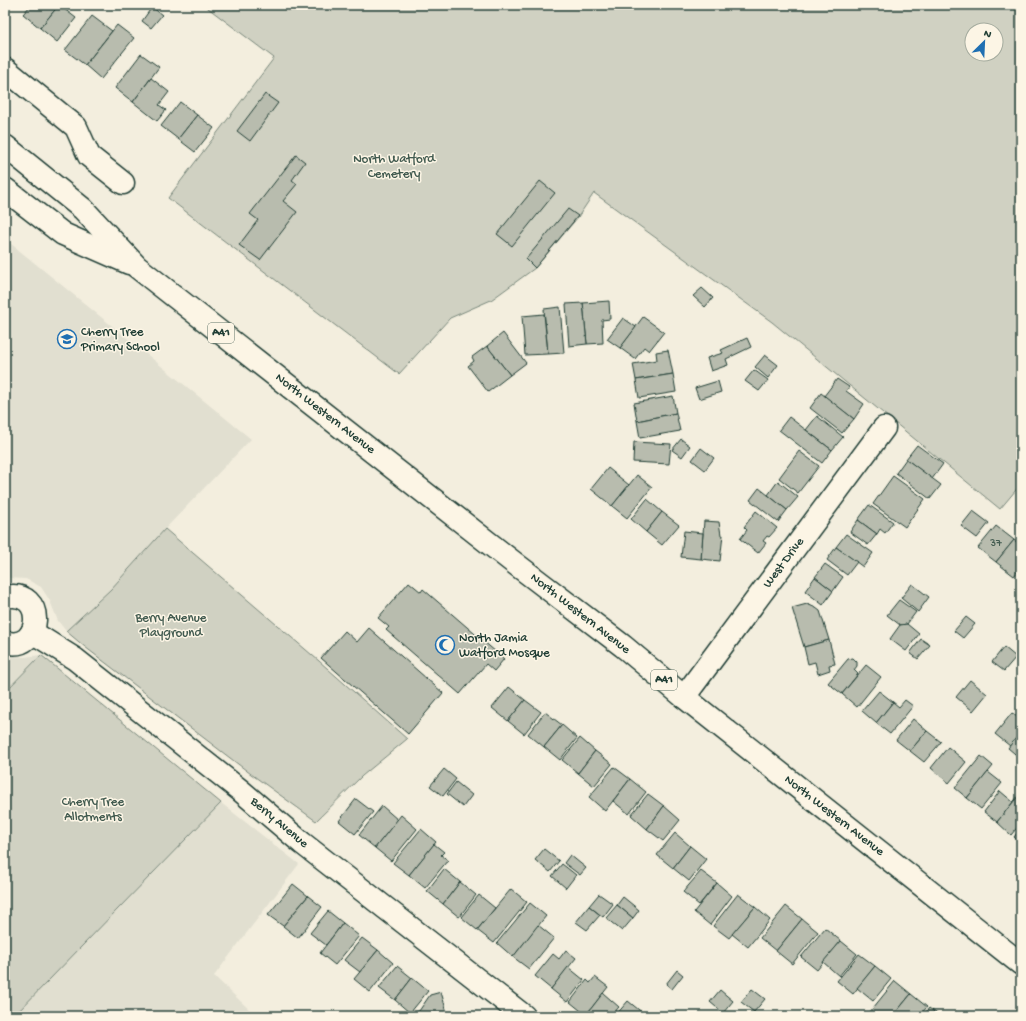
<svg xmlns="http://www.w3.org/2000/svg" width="1026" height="1021" font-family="'Gochi Hand',sans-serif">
<rect width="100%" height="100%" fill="#f3eede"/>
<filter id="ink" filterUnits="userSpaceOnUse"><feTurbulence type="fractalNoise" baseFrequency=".025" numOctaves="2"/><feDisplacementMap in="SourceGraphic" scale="8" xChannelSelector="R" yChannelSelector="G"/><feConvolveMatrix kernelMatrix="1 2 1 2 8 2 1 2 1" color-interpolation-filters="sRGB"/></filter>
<g filter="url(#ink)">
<g fill="#e1dfd0">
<polygon points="5,239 251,439 165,529 111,589 66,631 58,621 50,601 41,587 26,579 8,578 5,579"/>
<polygon points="5,655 25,657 41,655 5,692"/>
<polygon points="221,803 299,864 214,976 256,1016 14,1016"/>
</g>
<g fill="#d0d1c2" stroke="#78877b" fill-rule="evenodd">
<path d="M204,5H1021V484L1000,509L772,322L594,193L578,217L535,268L491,300L450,318L399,374L168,198L274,58ZM972,30H996V54H972Z"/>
<polygon points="165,529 319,661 407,739 362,776 316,821 251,774 85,647 66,631 111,589"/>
<polygon points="41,655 221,803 14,1016 5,1016 5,692"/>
</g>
<g fill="#b8bcae" stroke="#1f3d34">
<polygon points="31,5 59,5 40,28 23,14"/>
<polygon points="59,5 76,18 57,42 40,28"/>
<polygon points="152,7 162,15 151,28 142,21"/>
<polygon points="92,16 112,31 85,65 65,50"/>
<polygon points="117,25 134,38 101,79 85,65"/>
<polygon points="141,54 159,67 133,102 115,88"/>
<polygon points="151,78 169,92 159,105 166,110 157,121 133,102"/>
<polygon points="265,94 278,103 250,141 237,131"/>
<polygon points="180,102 197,115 178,139 161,126"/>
<polygon points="197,115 214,128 195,152 178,139"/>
<polygon points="296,155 305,162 292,180 297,184 283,201 297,212 260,260 239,245 258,220 250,214"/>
<polygon points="540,181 555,193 512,246 497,234"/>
<polygon points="568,209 578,216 535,268 526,259"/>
<polygon points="702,288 713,298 705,307 693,296"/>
<polygon points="609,301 610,319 602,320 603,343 587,344 583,303"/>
<polygon points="583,303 587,344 569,346 566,304"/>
<polygon points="560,307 564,353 548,354 544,309"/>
<polygon points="544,314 548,354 525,355 522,316"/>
<polygon points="643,317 664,332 649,351 644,347 635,359 620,348"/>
<polygon points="623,318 636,327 620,348 607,339"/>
<polygon points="503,333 526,363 510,375 487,346"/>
<polygon points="747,338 751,347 726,359 728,365 711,371 707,358 723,353 721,350"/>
<polygon points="487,346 510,375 488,392 468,366 474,361 472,357"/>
<polygon points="668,350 673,374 636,380 633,364 657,360 656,352"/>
<polygon points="765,355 778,365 768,378 755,367"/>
<polygon points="754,370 768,380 759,391 745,381"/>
<polygon points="673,374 676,392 639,398 636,380"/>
<polygon points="837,379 849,387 846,391 864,404 854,419 824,396"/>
<polygon points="718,381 721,392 699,399 695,388"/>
<polygon points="821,393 854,419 842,433 810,408"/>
<polygon points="673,396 676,413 637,421 634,403"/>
<polygon points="676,413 680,431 640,438 637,421"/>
<polygon points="817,416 843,437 832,450 806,430"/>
<polygon points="789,417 832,450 822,463 779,430"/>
<polygon points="681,439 690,446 682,457 672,450"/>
<polygon points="634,442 671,444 669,464 633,462"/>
<polygon points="917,445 943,464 932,479 906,459"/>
<polygon points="701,448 714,458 705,470 692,460"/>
<polygon points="799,451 819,466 798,493 779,478"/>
<polygon points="906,459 941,485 930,499 896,473"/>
<polygon points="608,468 629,485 612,506 591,489"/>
<polygon points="637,475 652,487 627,518 612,506"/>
<polygon points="893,476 925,499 905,527 873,504"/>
<polygon points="778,481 798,497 787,510 768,495"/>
<polygon points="759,488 787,510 778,522 750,500"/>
<polygon points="647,499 662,512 646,532 631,519"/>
<polygon points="869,505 893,522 885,533 880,529 877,534 858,520"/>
<polygon points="756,511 777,528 769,537 767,536 763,541 766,543 758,553 740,539 747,530 744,527"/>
<polygon points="973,511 989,523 977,538 961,526"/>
<polygon points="662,512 679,525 662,545 646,532"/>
<polygon points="858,520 877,534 868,545 850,532"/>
<polygon points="704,521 719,522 721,535 723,535 720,561 701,559"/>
<polygon points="996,526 1014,540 996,562 978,548"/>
<polygon points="684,531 703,533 701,559 681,557"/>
<polygon points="846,534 873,553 863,567 836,547"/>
<polygon points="1014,540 1021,545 1021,567 1014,576 996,562"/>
<polygon points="836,547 857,562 847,575 827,560"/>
<polygon points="825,564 843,577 833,591 815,577"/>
<polygon points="815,577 833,591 823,605 805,591"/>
<polygon points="409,582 421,592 423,589 504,659 494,671 486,664 460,694 386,630 389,627 378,618"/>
<polygon points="912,584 929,597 918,612 901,598"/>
<polygon points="899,600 916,612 907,624 900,625 887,615"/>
<polygon points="807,604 816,608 820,611 829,640 804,647 792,608"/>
<polygon points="966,617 975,624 963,638 954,631"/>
<polygon points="907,624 919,634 906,651 890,639 900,625"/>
<polygon points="369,628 443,693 408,734 321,658 345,631 357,642"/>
<polygon points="921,639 930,645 918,659 910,653"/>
<polygon points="829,640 835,664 829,665 830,670 818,674 815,662 808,664 804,647"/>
<polygon points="1004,647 1016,657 1004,671 992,662"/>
<polygon points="853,658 857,662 857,666 854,670 858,674 842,694 828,683 848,659"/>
<polygon points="866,665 881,677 857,707 842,694"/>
<polygon points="970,680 987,694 973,711 956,697"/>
<polygon points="509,687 525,700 508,721 492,708"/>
<polygon points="879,691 893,702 876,723 862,711"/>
<polygon points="525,700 541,712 524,734 508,721"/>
<polygon points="905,700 913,706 890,734 876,723 893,702 899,707"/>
<polygon points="545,712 562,725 544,747 528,734"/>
<polygon points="1012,713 1021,720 1021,732 1010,746 995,734"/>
<polygon points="913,719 927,731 910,751 896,740"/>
<polygon points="562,725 577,738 560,760 544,747"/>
<polygon points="927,731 941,742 924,762 910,751"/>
<polygon points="1021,732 1021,759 1008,748"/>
<polygon points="580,738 595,751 578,773 562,760"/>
<polygon points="948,747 966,762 949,783 931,768"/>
<polygon points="595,751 612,764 594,786 578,773"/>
<polygon points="981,756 993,766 967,798 955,788"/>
<polygon points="614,767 630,779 605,811 589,797"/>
<polygon points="444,769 456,779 443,796 430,786"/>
<polygon points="988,772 1002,783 981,809 967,798"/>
<polygon points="630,779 646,792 629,814 613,801"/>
<polygon points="456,782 472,795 463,807 447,794"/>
<polygon points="1000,791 1013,802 997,822 984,812"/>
<polygon points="648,794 664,806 647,829 631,815"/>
<polygon points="1019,795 1021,796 1021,823 1011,835 997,822"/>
<polygon points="356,799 373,812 355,834 339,821"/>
<polygon points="382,806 398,820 375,848 359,835"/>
<polygon points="664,806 680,820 663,841 647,829"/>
<polygon points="401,815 417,829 391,861 375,848"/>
<polygon points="1021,828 1021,843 1014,837"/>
<polygon points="421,829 436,842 409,875 393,863"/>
<polygon points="675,833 690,846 673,868 657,855"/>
<polygon points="434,844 444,852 441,855 448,860 425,888 409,875"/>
<polygon points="690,846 706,859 689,881 673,868"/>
<polygon points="544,849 559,861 550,872 535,860"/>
<polygon points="570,855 586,868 580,875 564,863"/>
<polygon points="562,864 576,875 566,888 552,876"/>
<polygon points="444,869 460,882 443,904 427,891"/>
<polygon points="701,871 717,883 699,905 683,892"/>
<polygon points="460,882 476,895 459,917 443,904"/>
<polygon points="717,883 732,896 710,925 694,912"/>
<polygon points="293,884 308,896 283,926 268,915"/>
<polygon points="511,889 527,902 494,943 477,930"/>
<polygon points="599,894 613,904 603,917 589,906"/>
<polygon points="738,894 755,907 729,938 713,926"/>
<polygon points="479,895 495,908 477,930 461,917"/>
<polygon points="308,896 322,907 298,938 283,926"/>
<polygon points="623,897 639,910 633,918 617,905"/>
<polygon points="530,903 546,916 513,957 497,943"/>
<polygon points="617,905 633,918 622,931 606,918"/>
<polygon points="589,906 600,915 587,930 576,922"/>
<polygon points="786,906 802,919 776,951 760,938"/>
<polygon points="755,907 770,920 748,947 732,934"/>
<polygon points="328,911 343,923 326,945 310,933"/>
<polygon points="802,919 818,932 792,964 776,951"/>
<polygon points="343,923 359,936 335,965 320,953"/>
<polygon points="538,925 554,938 529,969 513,957"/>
<polygon points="825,928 841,941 817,970 801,957"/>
<polygon points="362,938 378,950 360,972 344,960"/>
<polygon points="841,941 857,954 839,976 823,962"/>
<polygon points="378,950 393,963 370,992 354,979"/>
<polygon points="566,950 576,958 551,989 535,976 553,954 559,959"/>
<polygon points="859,954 875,966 853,994 837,981"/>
<polygon points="397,966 412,978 395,1000 379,988"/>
<polygon points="875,966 891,979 873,1001 857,988"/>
<polygon points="568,967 584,980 567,1002 551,989"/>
<polygon points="677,970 683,975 672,989 666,984"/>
<polygon points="595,977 608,987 586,1015 570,1002 587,980 590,983"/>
<polygon points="412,978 428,991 410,1013 395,1000"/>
<polygon points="895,981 911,994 893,1016 872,1016 869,1013"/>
<polygon points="752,989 765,999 754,1012 741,1002"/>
<polygon points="720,990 733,1001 723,1013 710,1002"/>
<polygon points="441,992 448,1016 413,1016 416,1012 419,1011 430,995"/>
<polygon points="603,993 619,1007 611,1016 587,1016 586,1015"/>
<polygon points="911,994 927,1007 919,1016 893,1016"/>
<polygon points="628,1001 644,1014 642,1016 615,1016"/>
<polygon points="929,1008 940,1016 923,1016"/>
</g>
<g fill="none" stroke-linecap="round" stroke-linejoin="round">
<defs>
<g id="minor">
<polyline points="5,69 76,127 89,156 123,183"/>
<path d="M5,597C47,587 43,654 5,642"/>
<polyline points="32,632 75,659 240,790 302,843 524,1016"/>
<polyline points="684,697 884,428"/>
</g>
<g id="highway">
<polyline points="5,146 83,209 137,267 513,562 623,646 684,697 1021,964"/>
<polyline points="5,189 63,234 129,263"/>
</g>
</defs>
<use href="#minor" stroke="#1f3d34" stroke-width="25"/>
<use href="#highway" stroke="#1f3d34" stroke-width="25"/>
<use href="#minor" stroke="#fcf5e5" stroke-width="22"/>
<use href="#highway" stroke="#fcf5e5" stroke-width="22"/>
</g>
</g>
<defs>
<symbol id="school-ring" viewBox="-11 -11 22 22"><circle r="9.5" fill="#fcf5e5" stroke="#1f6fb2" stroke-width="1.5"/><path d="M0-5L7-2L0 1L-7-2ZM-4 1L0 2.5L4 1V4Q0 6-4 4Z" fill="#1f6fb2"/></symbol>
<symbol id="mosque-ring" viewBox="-11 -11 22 22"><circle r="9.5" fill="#fcf5e5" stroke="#1f6fb2" stroke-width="1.5"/><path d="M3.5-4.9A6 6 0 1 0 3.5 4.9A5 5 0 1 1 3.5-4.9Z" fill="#1f6fb2"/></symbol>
</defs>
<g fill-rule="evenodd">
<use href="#school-ring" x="56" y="328" width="22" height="22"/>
<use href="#mosque-ring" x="434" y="634" width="22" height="22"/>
</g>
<g text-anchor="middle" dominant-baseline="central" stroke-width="3" stroke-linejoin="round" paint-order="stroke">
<g font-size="11" fill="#455d52">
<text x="996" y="544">37</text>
</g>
<g fill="#fcf5e5" stroke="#617469" stroke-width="1">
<rect x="208" y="323" width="26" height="20" rx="3"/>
<rect x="651" y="670" width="26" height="20" rx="3"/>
</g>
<g font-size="12" font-weight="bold" fill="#1f3d34">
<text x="221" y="333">A41</text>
<text x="664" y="680">A41</text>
</g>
<g font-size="13" fill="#425b50" stroke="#fcf5e5">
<text x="394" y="159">North Watford<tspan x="394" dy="15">Cemetery</tspan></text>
<text x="171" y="618">Berry Avenue<tspan x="171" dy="15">Playground</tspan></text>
<text x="93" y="802">Cherry Tree<tspan x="93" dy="15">Allotments</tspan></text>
</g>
<g font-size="13" fill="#1f3d34" stroke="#fcf5e5" text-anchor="start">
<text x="81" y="332">Cherry Tree<tspan x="81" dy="15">Primary School</tspan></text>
<text x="459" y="638">North Jamia<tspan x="459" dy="15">Watford Mosque</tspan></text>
</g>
<g font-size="13" fill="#1f3d34" stroke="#fcf5e5">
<text transform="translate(325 414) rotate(38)">North Western Avenue</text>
<text transform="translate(784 563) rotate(-53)">West Drive</text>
<text transform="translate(580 614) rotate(38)">North Western Avenue</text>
<text transform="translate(834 816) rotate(38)">North Western Avenue</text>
<text transform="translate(279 823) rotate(40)">Berry Avenue</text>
</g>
</g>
<rect width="1026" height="1021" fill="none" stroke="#fcf5e5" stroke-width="20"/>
<rect x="10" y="10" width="1006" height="1001" fill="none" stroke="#1f3d34" stroke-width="1.5" filter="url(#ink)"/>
<g transform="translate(984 42) rotate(24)"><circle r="19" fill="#fcf5e5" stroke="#a4ab9e"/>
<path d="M0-3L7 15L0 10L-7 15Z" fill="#1f6fb2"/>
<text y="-6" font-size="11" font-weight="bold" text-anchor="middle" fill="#1f3d34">N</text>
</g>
</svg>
